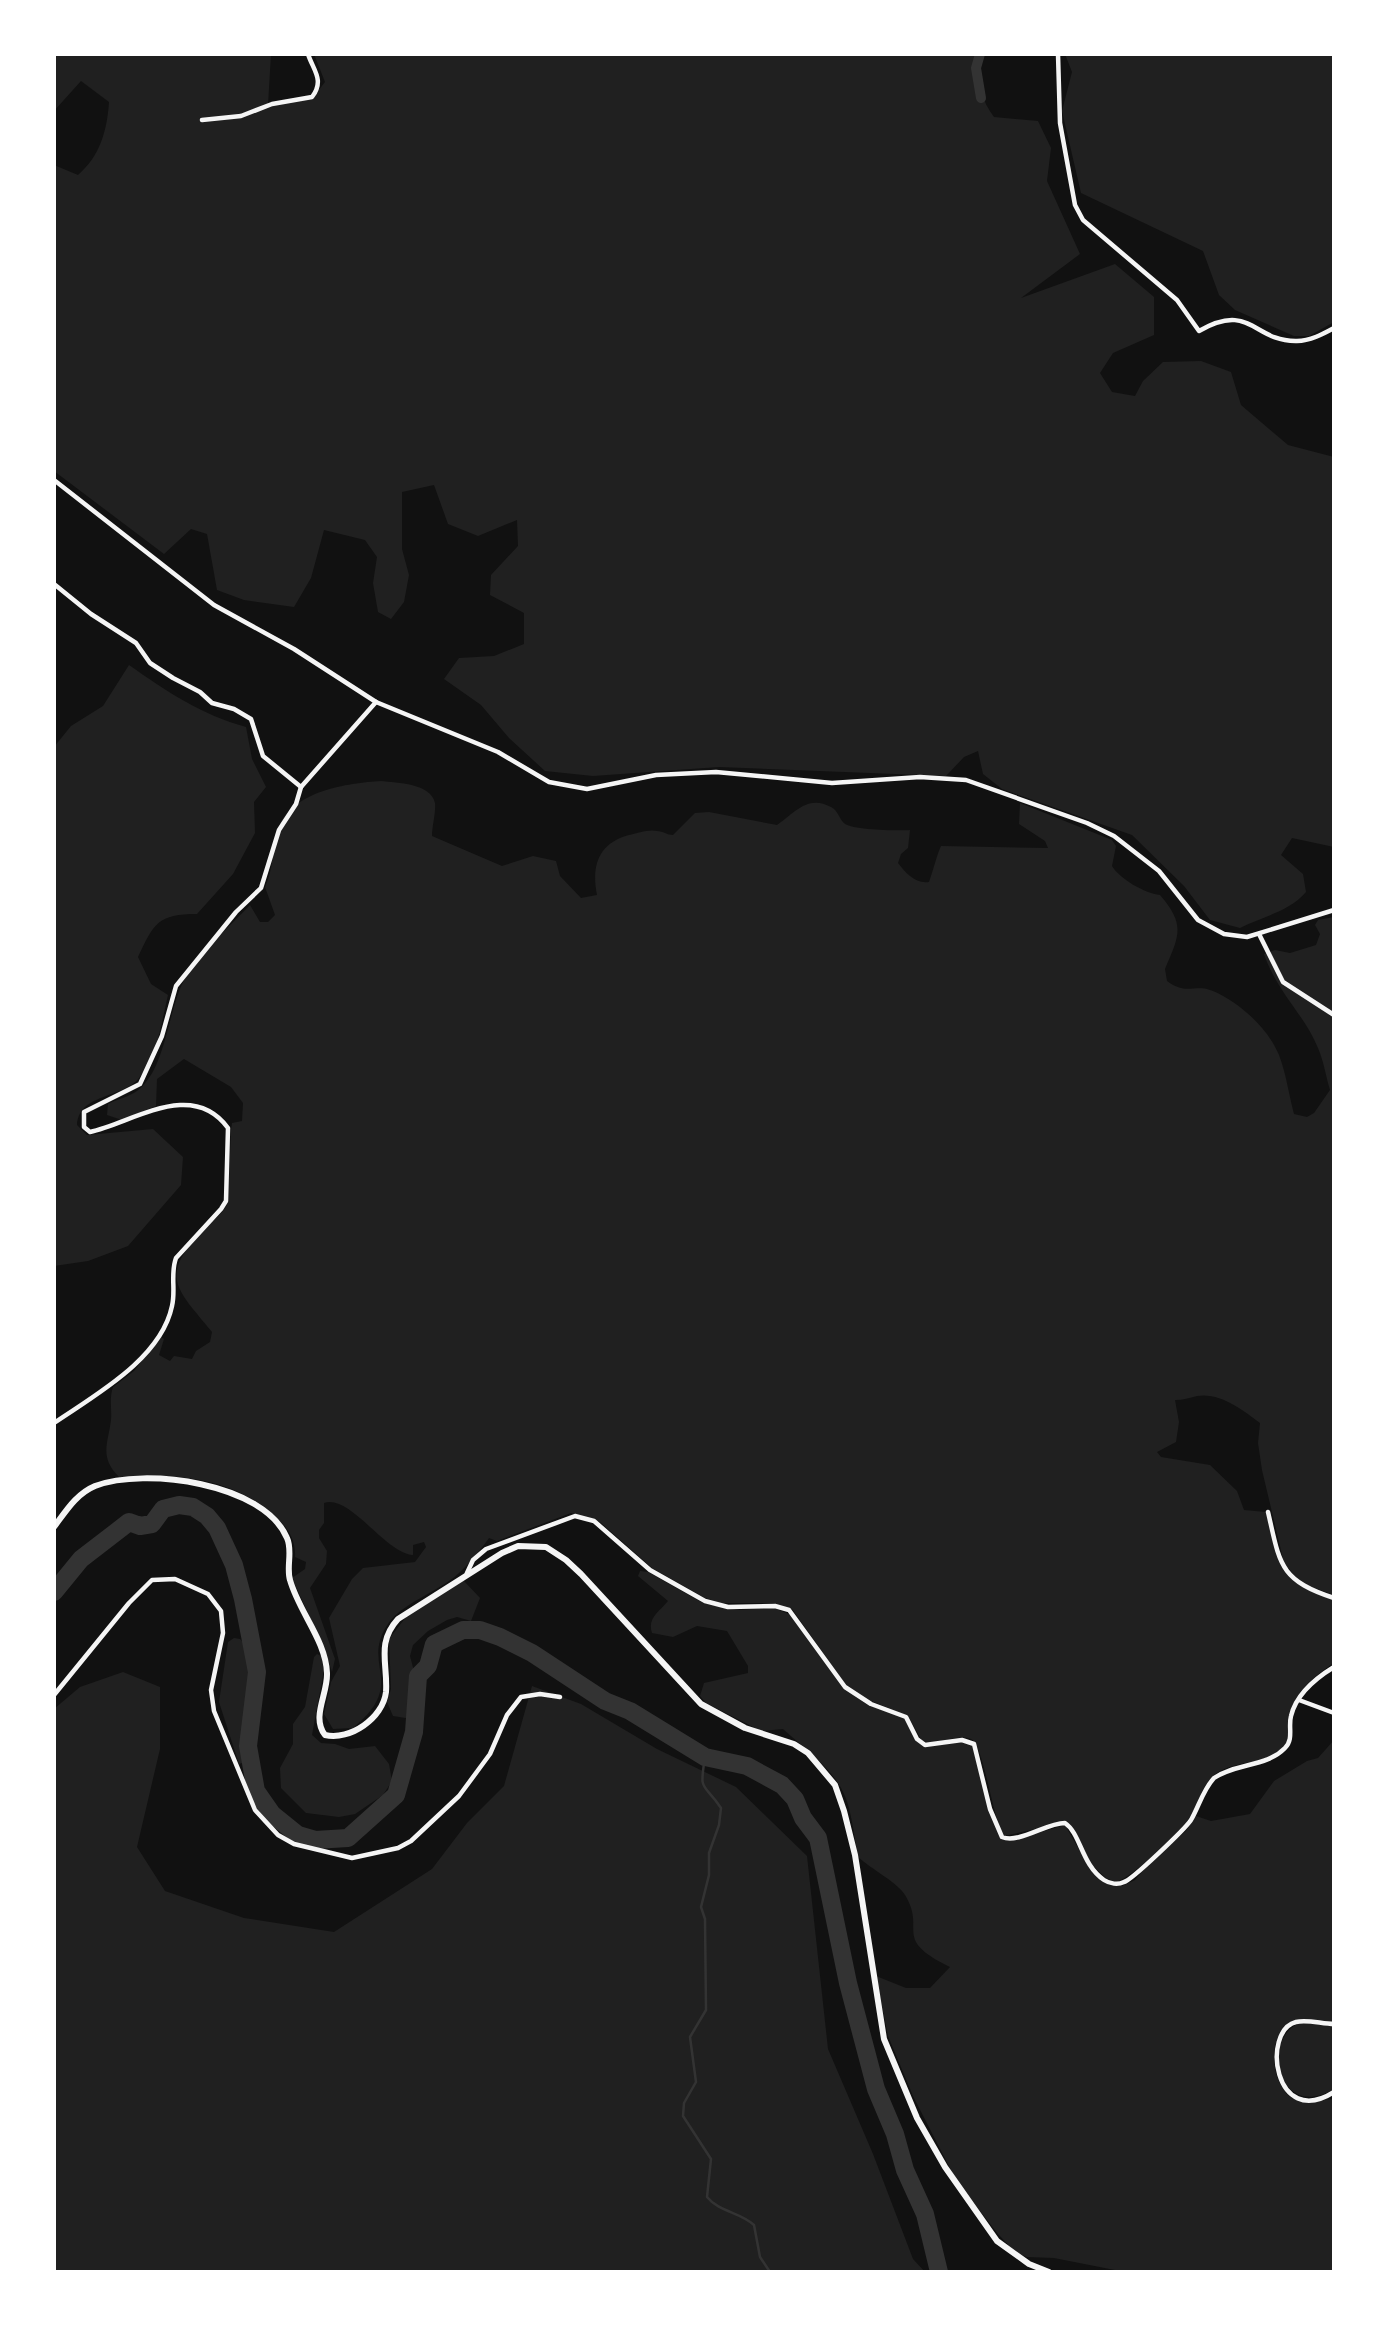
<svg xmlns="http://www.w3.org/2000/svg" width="1388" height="2326" font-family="Literata,serif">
<rect width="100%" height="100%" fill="#111"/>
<g fill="#202020">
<path d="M54,54H271L268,105L312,99L325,82L314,54H978C976,79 980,98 994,117L1038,121L1051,148L1047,181L1080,254L1021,298L1115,264L1154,297V335L1113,353L1100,373L1112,392L1135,396L1143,381L1163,362L1201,361L1231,372L1241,405L1288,445L1334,457V847L1292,838L1281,855L1303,874L1306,892C1289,912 1263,916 1240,928L1210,920L1184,886L1132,835L1002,789L983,774L978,751L964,757L946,776L719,767L593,776L545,771L509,738L481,705L444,679L459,658L494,656L524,644V613L490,595L491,575L518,546L517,520L478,536L448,524L434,485L402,492V549L409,575L404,602L391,619L378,612L373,583L377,557L365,540L324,530L311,578L294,607L244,600L217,590L207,534L191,529L164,554L54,471V165L78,175C100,156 107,131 109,102L81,81L54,111Z"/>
<polygon points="1065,54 1334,54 1334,322 1309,336 1294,336 1235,310 1219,295 1203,251 1081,193 1062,111 1072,72"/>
<path d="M129,665C166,691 202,715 246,727L252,759L266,787L254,802L255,833L233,874L197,914C158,914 154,923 138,957L151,984L168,995C161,1024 158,1054 139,1078C122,1099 79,1093 77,1125L87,1135L153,1129L183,1157L181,1185L128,1246L88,1261L54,1266V747L71,726L103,706Z"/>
<path d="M381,781C397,783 431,783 435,803C436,812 432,826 432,836L502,866L533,856L556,861L560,876L581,898L597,895C591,865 599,843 629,835C637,833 649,829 657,831C663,831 667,835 673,835L695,813L709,812L777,825C794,813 808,794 831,807C838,810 839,819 845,824C854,830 898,831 910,830L908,848L901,854L898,863C906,873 915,884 929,882C933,871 937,854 941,846L1048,848L1045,841L1019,824L1020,803L1112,840L1116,846L1112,866C1120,879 1144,893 1160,895C1186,925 1179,936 1165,969L1167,981C1187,996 1195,983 1213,991C1239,1002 1268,1028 1279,1055C1286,1073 1289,1095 1294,1114L1307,1117L1314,1113L1330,1090C1326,1077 1324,1062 1318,1048C1304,1014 1277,992 1264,954L1275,950L1290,953L1316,945L1320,934L1315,925L1318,920L1334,917V1595L1301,1583L1284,1563L1262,1470L1258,1443L1260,1423C1243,1410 1220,1392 1197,1396C1189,1398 1183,1400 1175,1400L1179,1422L1176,1442L1157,1452L1161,1457L1210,1465L1237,1491L1244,1510L1266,1512C1278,1566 1277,1581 1334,1600V1663C1315,1675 1295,1692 1289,1715C1286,1725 1291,1738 1284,1746C1266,1767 1230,1758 1211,1778C1200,1790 1197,1807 1188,1820C1177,1834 1129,1881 1115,1882L1106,1878L1091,1864L1074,1830L1067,1822L1004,1836C992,1818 984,1745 971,1739C956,1733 937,1746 922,1741L908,1716L864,1698L846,1685L792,1609L773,1603H721L705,1598L652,1568L600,1522L571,1513L497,1541L489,1538C482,1548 470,1563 459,1573C438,1593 401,1602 386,1627C362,1666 407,1684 353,1728L333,1729L324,1714L331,1682L340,1666L329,1618L352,1579L363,1568L415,1562L426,1547L424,1542L413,1545V1555C385,1553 350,1494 324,1503V1523L319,1530V1538L327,1551L326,1564L310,1588L335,1659L332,1672L326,1653L292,1578L305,1569L306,1562L295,1557C296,1542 289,1529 278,1519C235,1477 175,1473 119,1477C99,1457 108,1444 111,1420C112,1409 109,1399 113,1387L134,1371L161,1337L164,1339L159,1355L170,1361L174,1356L192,1359L196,1351L210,1342L212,1332C176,1288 159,1277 202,1231C212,1221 222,1215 228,1203L231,1130L232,1123L242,1121L243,1103L231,1087L184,1059L157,1079L156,1106L122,1120L107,1115L108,1104C117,1099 129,1097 137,1091C168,1068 167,1005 188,973C204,948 230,926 250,905L260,922H268L275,915L265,887C274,868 272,848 278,829C291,791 348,783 381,781Z"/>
<path d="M640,1571L648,1572L703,1603L739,1610L774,1608L791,1615L843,1688L866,1704L904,1718L916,1741L924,1747L964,1742L972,1745L989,1810L1001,1838L1010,1841L1065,1825L1090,1869L1106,1883L1122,1886L1135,1880L1151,1861L1186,1831L1196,1816L1211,1821L1250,1814L1274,1781L1307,1761L1318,1758L1334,1740V2022C1322,2022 1306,2018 1295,2022C1264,2031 1270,2089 1296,2100C1310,2106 1321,2099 1334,2099V2272H1125L1054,2258L1027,2257L1015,2252L998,2234L956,2180L913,2096L888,2036L876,1976L906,1988H930L950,1967C891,1938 927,1931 905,1895C898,1883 870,1868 858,1857C855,1841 853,1824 849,1808C840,1772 808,1752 783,1729L761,1731L706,1703L700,1696L704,1683L748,1673V1666L727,1631L697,1626L673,1637L652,1633C647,1618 659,1612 668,1601L638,1576Z"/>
<polygon points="463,1580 480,1598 471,1621 457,1617 447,1620 428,1631 413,1645 410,1656 416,1679 412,1719 393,1716 387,1702 391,1689 389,1639 406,1617"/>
<path d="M234,1638L240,1639C258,1655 249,1702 243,1724C240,1736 243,1750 245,1762L239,1764L219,1702L228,1642Z"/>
<polygon points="317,1654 321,1656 324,1670 312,1735 321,1743 335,1744 349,1749 375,1746 389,1764 392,1781 383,1795 355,1814 339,1817 306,1813 281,1788 280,1768 293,1744 293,1724 305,1707 314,1657"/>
<polygon points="123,1672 160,1687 160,1749 137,1847 165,1891 244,1918 334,1932 432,1869 467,1823 504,1786 532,1686 581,1704 657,1749 736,1787 807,1856 828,2049 873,2154 913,2259 925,2272 54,2272 54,1709 80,1687"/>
<path d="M1299,2023L1334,2025V2089C1279,2122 1260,2041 1299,2023Z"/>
</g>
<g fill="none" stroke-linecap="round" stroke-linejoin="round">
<path stroke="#333" stroke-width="2.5" d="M705,1757C699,1794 703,1781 721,1808L719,1825L709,1853V1875L701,1907L705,1919L706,2010L690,2037L696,2082L684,2103L683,2116L711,2159L707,2197C719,2212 740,2212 754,2225L760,2257L770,2272"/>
<polyline stroke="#333" stroke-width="10" points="980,54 976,68 981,98"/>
<polyline stroke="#333" stroke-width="18" points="54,1592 81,1559 129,1522 140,1526 152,1524 163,1509 179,1505 193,1507 207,1516 217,1528 234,1565 243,1599 257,1672 248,1746 256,1791 272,1814 298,1835 315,1840 348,1838 396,1795 414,1732 418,1676 428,1666 434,1644 463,1630 480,1630 500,1637 532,1653 605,1701 630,1711 705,1757 747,1766 782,1785 795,1799 803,1818 818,1838 848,1983 876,2089 895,2134 905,2170 925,2214 939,2272"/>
<g stroke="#f5f5f5" stroke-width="4.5">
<path d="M1058,54L1060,123L1075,205L1083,220L1177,300L1199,331C1251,301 1253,342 1297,341C1310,341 1323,334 1334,328"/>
<path d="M202,120L241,116L272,104L312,97C325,80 313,70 308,54"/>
<polyline points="54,480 214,605 294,649 376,702 498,752 549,782 587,789 656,775 716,772 832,783 920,777 966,780 1087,823 1114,836 1159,871 1198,920 1224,934 1247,937 1334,910"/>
<polyline points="54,584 91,614 136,643 150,663 173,678 200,692 212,703 234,709 251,719 263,756 301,787"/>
<polyline points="1259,934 1283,982 1334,1015"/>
<path d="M54,1423C95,1395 161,1359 172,1306C176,1290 170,1274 176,1258L221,1209L226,1201L228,1128C192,1079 134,1122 90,1132L84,1127V1112L140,1084L162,1036L176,986L236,912L261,888L279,830L296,804L301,787L376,702"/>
<path d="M1268,1512C1280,1564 1279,1580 1334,1598"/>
<path d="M467,1573L473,1560L486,1549L575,1516L594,1521L650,1570L705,1601L728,1607L775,1606L789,1610L845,1687L871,1704L906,1717L917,1739L925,1745L962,1740L974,1744L990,1809L1002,1837C1019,1844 1046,1823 1065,1823C1081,1834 1081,1864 1104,1880C1110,1884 1118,1885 1124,1882C1132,1880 1185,1829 1191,1820C1199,1806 1203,1790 1214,1778C1236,1763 1267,1767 1285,1748C1294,1739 1288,1727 1291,1716C1296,1695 1316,1678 1334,1667"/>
<polyline points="54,1695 129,1603 152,1580 175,1579 208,1594 221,1611 223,1633 211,1690 214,1711 255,1810 278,1835 294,1844 352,1858 398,1848 411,1841 459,1796 490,1754 507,1715 521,1697 540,1694 560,1697"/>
<polyline points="1299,1700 1334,1713"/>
<path d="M1334,2024C1322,2024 1307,2019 1296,2022C1261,2031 1274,2130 1334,2092"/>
</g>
<path stroke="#f5f5f5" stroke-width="6" d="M54,1527C66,1511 76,1494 95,1486C145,1467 264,1483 287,1538C293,1551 286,1567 290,1580C299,1612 326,1641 327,1673C328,1694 311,1717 325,1735C350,1741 383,1718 386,1692C388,1664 376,1643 398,1619L502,1553L518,1546L546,1547L566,1560L581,1574L701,1704L745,1728L794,1744L808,1753L835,1785L844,1811L855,1855L884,2039L917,2118L945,2167L997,2241L1029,2264L1049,2272"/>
</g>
<rect width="1388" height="2326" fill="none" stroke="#ffffff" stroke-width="112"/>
</svg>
